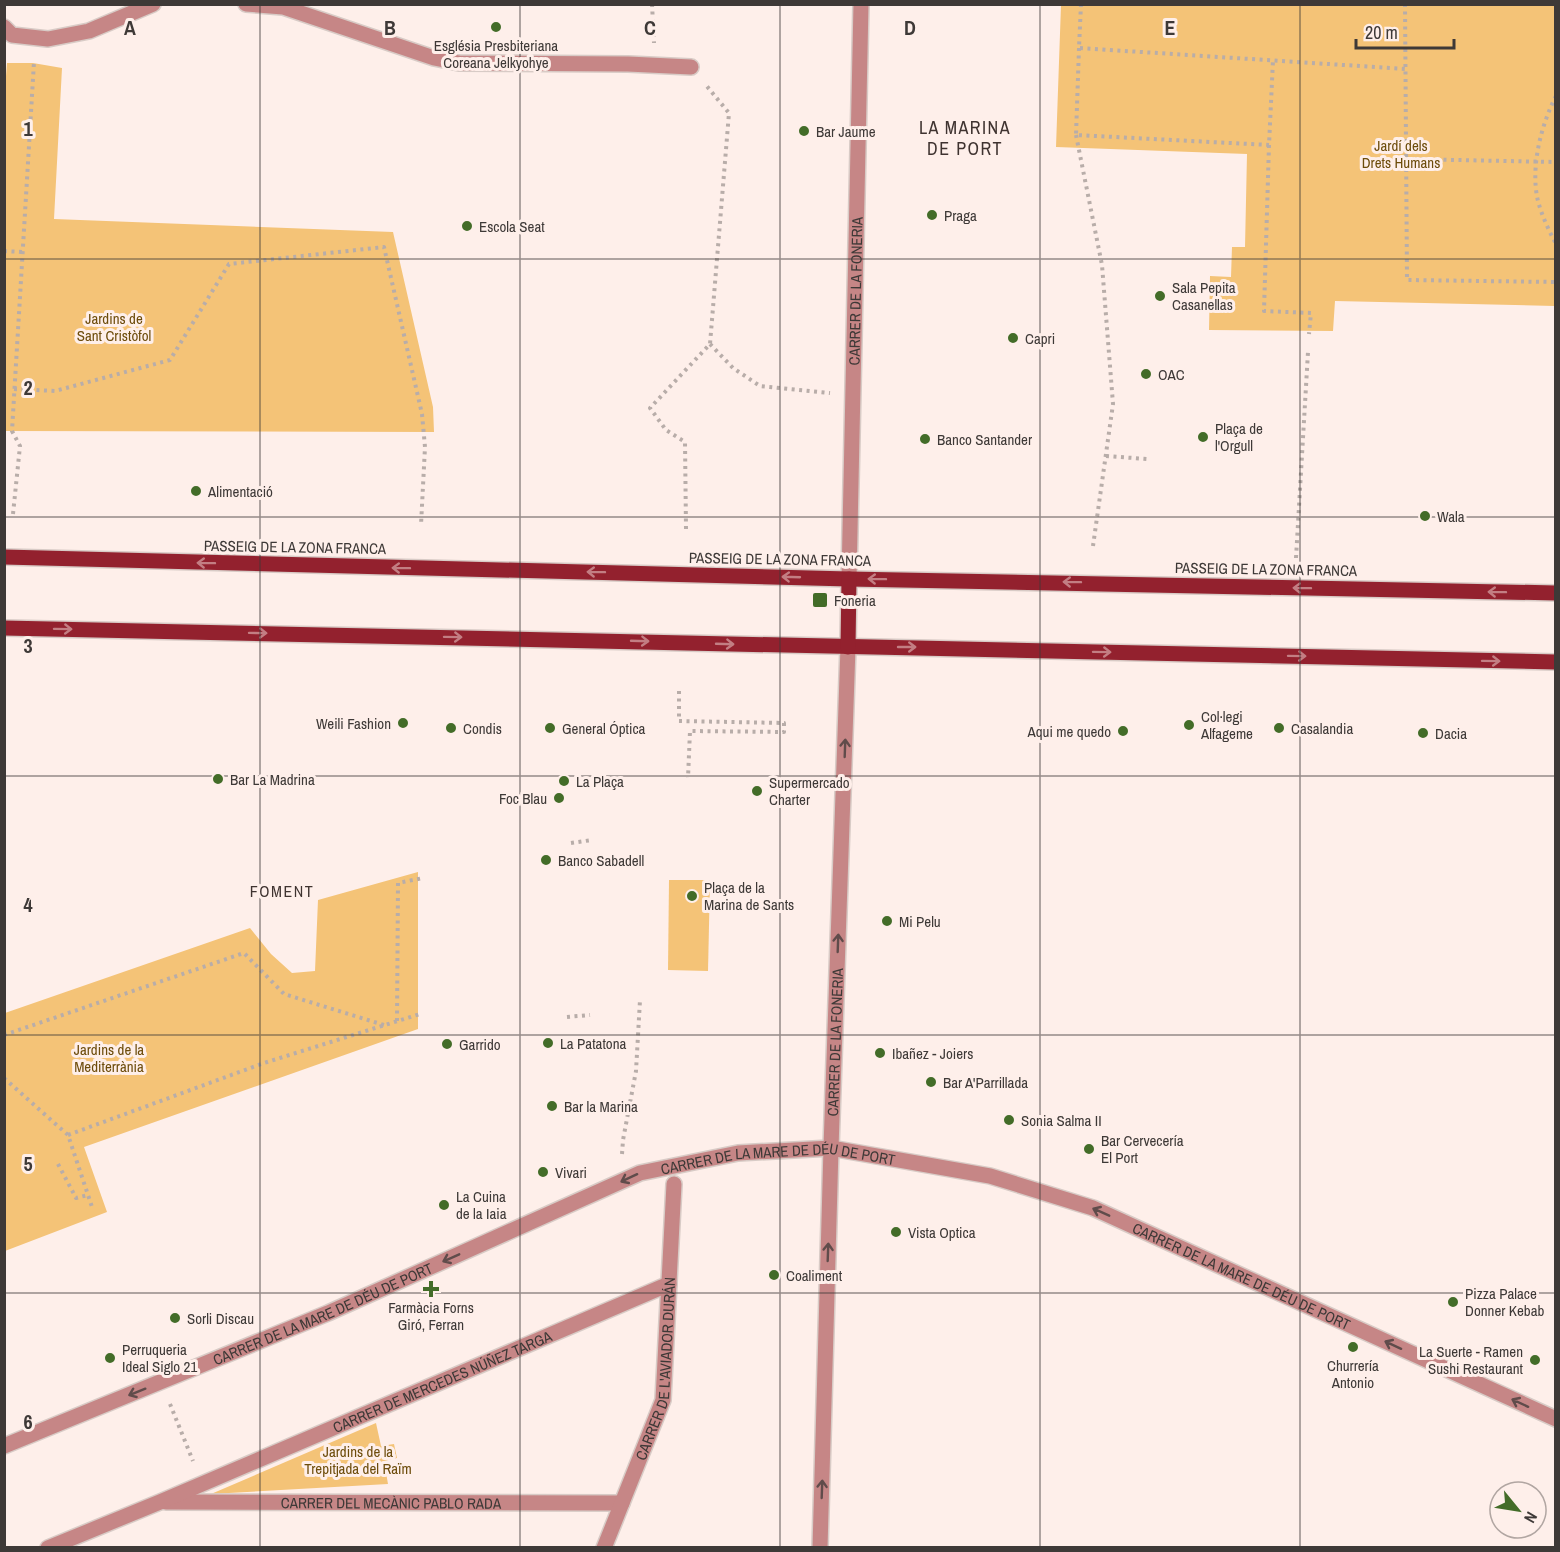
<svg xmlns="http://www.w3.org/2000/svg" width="1560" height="1552" font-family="'Archivo Narrow',sans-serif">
<rect width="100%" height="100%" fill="#feefea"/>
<g fill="#f4c377">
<polygon points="1061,5 1555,5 1555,306 1335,301 1333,331 1209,330 1210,276 1231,277 1232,247 1245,247 1247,154 1056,147"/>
<polygon points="7,63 33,63 62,68 54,219 393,232 433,407 434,432 5,431 4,102"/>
<polygon points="418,872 418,1029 84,1147 107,1212 5,1251 5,1013 250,928 271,954 292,973 315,971 318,900"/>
<polygon points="669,880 710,880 708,971 668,970"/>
<polygon points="376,1423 381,1446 394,1444 397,1458 384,1461 388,1484 211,1494"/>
</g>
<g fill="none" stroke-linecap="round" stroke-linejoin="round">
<defs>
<g id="minor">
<polyline points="246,4 283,7 434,58 459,63 628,64 691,67"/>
<polyline points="4,27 12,35 48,39 89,31 153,4"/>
<path id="s1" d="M849,579L861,4"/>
<path id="s2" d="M4,1446L328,1313L640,1173L738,1153L831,1148L990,1176L1093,1208L1556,1419"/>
<path id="s3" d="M166,1502L622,1503"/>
<path id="s4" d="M48,1548L160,1502L669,1284"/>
<path id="s5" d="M604,1548L663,1400L674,1184"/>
<path id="s6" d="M820,1548L831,1148L848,647"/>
</g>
<g id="major">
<polyline points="4,557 849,579 1556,593"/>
<polyline points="4,628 1556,662"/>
<polyline points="848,647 849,579"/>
</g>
</defs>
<use href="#minor" stroke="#d8cbc6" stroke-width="18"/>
<use href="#major" stroke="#d8cbc6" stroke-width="18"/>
<g stroke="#b8ada9" stroke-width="4" stroke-dasharray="3 4.5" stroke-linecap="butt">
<polyline points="652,4 654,43"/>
<polyline points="1081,4 1079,48 1406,69"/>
<polyline points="1405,4 1407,280 1556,282"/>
<polyline points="1079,48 1076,135 1269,145 1273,60"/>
<path d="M1556,96C1541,125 1530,168 1538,201C1542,216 1549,231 1556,244"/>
<polyline points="1076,135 1102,265 1113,404 1093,546"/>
<polyline points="1269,145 1264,311 1311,313 1309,334"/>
<polyline points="1406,159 1556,162"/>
<polyline points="4,251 22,252"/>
<polyline points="710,344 733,368 760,386 830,393"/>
<polyline points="14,389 55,391 170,360 229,264 384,247 422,414 425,447 421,525"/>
<polyline points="1106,456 1147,459"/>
<polyline points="13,514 20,446 12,431 34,62"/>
<polyline points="686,529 685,442 666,430 650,408 710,344 729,113 705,84"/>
<polyline points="1296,558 1308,352"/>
<polyline points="679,691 679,721 784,723 784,732 690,731 688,778"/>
<polyline points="571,843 592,840"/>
<polyline points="567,1017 590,1015"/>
<polyline points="397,1021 398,883 423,878"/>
<polyline points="4,1035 244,953 284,994 384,1025"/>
<polyline points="4,1078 68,1135 93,1210"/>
<polyline points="68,1135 264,1063 420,1014"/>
<polyline points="622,1154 623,1140 636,1071 640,1000"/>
<polyline points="58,1164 76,1198 88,1195"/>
<polyline points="170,1404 193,1461"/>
</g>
<use href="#minor" stroke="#c68686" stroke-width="15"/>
<use href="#major" stroke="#93212e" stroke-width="15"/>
</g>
<defs><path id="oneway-shaft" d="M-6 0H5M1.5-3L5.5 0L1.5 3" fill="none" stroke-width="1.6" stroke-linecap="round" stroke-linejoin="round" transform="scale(1.5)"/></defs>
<g stroke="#c37e83">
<use href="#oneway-shaft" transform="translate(206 563) rotate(-179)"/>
<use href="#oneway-shaft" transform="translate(401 568) rotate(-179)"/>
<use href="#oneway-shaft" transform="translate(596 572) rotate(-179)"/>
<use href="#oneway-shaft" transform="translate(791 577) rotate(-178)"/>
<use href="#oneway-shaft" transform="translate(877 579) rotate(-179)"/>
<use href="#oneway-shaft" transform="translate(1072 582) rotate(-179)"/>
<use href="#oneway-shaft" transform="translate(1302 588) rotate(-179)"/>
<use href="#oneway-shaft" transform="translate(1497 592) rotate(-179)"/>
<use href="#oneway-shaft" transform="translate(63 629) rotate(1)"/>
<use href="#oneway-shaft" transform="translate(258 633) rotate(1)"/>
<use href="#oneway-shaft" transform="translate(453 637) rotate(1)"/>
<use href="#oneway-shaft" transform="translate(640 641) rotate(2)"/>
<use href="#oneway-shaft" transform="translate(725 644) rotate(2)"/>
<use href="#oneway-shaft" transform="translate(907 647)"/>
<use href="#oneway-shaft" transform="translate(1102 652) rotate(1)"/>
<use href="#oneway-shaft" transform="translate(1297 656) rotate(1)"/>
<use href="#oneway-shaft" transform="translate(1491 661) rotate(1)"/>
</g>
<g stroke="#604c4b">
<use href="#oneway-shaft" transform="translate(845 748) rotate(-88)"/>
<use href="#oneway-shaft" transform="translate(838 943) rotate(-88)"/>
<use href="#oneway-shaft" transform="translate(629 1178) rotate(155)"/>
<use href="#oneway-shaft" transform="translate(1101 1212) rotate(-156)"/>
<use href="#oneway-shaft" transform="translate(828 1252) rotate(-88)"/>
<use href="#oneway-shaft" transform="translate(451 1258) rotate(156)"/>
<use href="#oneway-shaft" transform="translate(1393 1345) rotate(-155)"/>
<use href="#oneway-shaft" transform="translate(137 1392) rotate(158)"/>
<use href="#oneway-shaft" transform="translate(1520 1403) rotate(-155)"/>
<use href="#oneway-shaft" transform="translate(822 1489) rotate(-88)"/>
</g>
<path fill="none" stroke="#3e3937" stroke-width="1.5" stroke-opacity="0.55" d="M260,4V1548M520,4V1548M780,4V1548M1040,4V1548M1300,4V1548M4,259H1556M4,517H1556M4,776H1556M4,1035H1556M4,1293H1556"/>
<g fill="#436c28" stroke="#feefea" stroke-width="2">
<circle cx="496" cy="27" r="6"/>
<circle cx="804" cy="131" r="6"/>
<circle cx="932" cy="215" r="6"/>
<circle cx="467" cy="226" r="6"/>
<circle cx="1160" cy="296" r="6"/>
<circle cx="1013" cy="338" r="6"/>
<circle cx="1146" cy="374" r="6"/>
<circle cx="1203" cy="437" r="6"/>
<circle cx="925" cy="439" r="6"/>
<circle cx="196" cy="491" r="6"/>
<circle cx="1425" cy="516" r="6"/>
<rect x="812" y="592" width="16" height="16" rx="3"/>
<circle cx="403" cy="723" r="6"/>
<circle cx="1189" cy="725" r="6"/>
<circle cx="451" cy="728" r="6"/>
<circle cx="550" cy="728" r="6"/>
<circle cx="1279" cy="728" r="6"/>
<circle cx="1123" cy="731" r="6"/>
<circle cx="1423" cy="733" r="6"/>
<circle cx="218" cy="779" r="6"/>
<circle cx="564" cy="781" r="6"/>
<circle cx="757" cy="791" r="6"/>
<circle cx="559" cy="798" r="6"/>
<circle cx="546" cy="860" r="6"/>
<circle cx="692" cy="896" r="6"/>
<circle cx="887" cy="921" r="6"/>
<circle cx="548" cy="1043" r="6"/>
<circle cx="447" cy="1044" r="6"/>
<circle cx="880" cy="1053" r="6"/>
<circle cx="931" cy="1082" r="6"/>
<circle cx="552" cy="1106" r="6"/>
<circle cx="1009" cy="1120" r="6"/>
<circle cx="1089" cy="1149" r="6"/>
<circle cx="543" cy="1172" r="6"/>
<circle cx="444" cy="1205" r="6"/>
<circle cx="896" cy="1232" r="6"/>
<circle cx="774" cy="1275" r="6"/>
<path d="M428 1280h6v6h6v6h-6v6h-6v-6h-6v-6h6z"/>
<circle cx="1453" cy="1302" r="6"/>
<circle cx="175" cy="1318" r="6"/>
<circle cx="1353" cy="1347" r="6"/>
<circle cx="110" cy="1358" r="6"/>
<circle cx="1535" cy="1360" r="6"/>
</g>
<g text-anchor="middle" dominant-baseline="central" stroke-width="6" stroke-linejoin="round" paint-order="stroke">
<g font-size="15" fill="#3e3937" stroke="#feefea" text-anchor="start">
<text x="496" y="45" text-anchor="middle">Església Presbiteriana<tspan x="496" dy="17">Coreana Jelkyohye</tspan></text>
<text x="816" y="131">Bar Jaume</text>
<text x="944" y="215">Praga</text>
<text x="479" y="226">Escola Seat</text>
<text x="1172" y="287">Sala Pepita<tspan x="1172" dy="17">Casanellas</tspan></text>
<text x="1025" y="338">Capri</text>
<text x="1158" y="374">OAC</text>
<text x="1215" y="428">Plaça de<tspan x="1215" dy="17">l'Orgull</tspan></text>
<text x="937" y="439">Banco Santander</text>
<text x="208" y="491">Alimentació</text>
<text x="1437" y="516">Wala</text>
<text x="834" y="600">Foneria</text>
<text x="1201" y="716">Col·legi<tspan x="1201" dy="17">Alfageme</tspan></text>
<text x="391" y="723" text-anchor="end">Weili Fashion</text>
<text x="463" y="728">Condis</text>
<text x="562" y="728">General Óptica</text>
<text x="1291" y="728">Casalandia</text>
<text x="1111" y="731" text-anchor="end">Aqui me quedo</text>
<text x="1435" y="733">Dacia</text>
<text x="230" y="779">Bar La Madrina</text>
<text x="576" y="781">La Plaça</text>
<text x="769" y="782">Supermercado<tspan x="769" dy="17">Charter</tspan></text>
<text x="547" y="798" text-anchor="end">Foc Blau</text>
<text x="558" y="860">Banco Sabadell</text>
<text x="704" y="887">Plaça de la<tspan x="704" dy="17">Marina de Sants</tspan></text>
<text x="899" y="921">Mi Pelu</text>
<text x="560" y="1043">La Patatona</text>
<text x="459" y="1044">Garrido</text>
<text x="892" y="1053">Ibañez - Joiers</text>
<text x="943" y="1082">Bar A'Parrillada</text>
<text x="564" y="1106">Bar la Marina</text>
<text x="1021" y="1120">Sonia Salma II</text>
<text x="1101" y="1140">Bar Cervecería<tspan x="1101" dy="17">El Port</tspan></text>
<text x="555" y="1172">Vivari</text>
<text x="456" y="1196">La Cuina<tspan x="456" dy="17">de la Iaia</tspan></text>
<text x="908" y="1232">Vista Optica</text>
<text x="786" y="1275">Coaliment</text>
<text x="1465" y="1293">Pizza Palace<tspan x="1465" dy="17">Donner Kebab</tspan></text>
<text x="431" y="1307" text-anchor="middle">Farmàcia Forns<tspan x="431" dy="17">Giró, Ferran</tspan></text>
<text x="187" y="1318">Sorli Discau</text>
<text x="122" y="1349">Perruqueria<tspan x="122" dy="17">Ideal Siglo 21</tspan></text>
<text x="1523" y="1351" text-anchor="end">La Suerte - Ramen<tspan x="1523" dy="17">Sushi Restaurant</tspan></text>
<text x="1353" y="1365" text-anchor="middle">Churrería<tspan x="1353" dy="17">Antonio</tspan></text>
</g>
<g font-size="15" fill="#6d4c0b" stroke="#feefea">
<text x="1401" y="145">Jardí dels<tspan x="1401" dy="17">Drets Humans</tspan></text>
<text x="114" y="318">Jardins de<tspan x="114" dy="17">Sant Cristòfol</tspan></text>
<text x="109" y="1049">Jardins de la<tspan x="109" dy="17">Mediterrània</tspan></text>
<text x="358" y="1451">Jardins de la<tspan x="358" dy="17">Trepitjada del Raïm</tspan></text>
</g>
<g font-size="15" fill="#3e3937" stroke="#feefea">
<text stroke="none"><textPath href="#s1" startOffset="288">CARRER DE LA FONERIA</textPath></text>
<text transform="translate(295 547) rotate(1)">PASSEIG DE LA ZONA FRANCA</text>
<text transform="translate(780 559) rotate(1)">PASSEIG DE LA ZONA FRANCA</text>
<text transform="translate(1266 569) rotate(1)">PASSEIG DE LA ZONA FRANCA</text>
<text stroke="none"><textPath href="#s6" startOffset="506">CARRER DE LA FONERIA</textPath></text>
<text stroke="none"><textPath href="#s2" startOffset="832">CARRER DE LA MARE DE DÉU DE PORT</textPath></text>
<text stroke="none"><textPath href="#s2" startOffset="1318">CARRER DE LA MARE DE DÉU DE PORT</textPath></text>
<text stroke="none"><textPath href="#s2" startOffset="345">CARRER DE LA MARE DE DÉU DE PORT</textPath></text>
<text stroke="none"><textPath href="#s5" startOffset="189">CARRER DE L'AVIADOR DURÁN</textPath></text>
<text stroke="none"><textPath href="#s4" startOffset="428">CARRER DE MERCEDES NÚÑEZ TARGA</textPath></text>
<text stroke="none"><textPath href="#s3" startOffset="225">CARRER DEL MECÀNIC PABLO RADA</textPath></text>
</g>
<g font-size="16" letter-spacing="1.5" fill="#3f3330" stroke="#feefea">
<text x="282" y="891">FOMENT</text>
</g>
<g font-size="18" letter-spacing="1.5" fill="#3f3330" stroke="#feefea">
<text x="965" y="127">LA MARINA<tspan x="965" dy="21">DE PORT</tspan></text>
</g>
</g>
<g font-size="20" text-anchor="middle" font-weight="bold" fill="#3e3937" stroke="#feefea" stroke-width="6" stroke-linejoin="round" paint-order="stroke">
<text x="130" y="35">A</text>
<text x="390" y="35">B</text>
<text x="650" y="35">C</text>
<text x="910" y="35">D</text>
<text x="1170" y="35">E</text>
<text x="28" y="136">1</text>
<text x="28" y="395">2</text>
<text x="28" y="653">3</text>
<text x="28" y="912">4</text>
<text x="28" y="1171">5</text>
<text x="28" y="1429">6</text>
</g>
<rect width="1560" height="1552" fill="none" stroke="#3e3937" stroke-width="12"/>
<g transform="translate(1518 1510) rotate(120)"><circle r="28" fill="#feefea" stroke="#b1a6a2" stroke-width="1.5"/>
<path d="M0-4.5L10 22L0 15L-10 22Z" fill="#436c28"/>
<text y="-9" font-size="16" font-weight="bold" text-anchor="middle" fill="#3e3937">N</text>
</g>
<path d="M1356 39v9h98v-9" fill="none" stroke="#3e3937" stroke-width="3"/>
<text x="1365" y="39" font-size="18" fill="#3e3937" stroke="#feefea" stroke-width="4.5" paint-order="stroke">20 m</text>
</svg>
